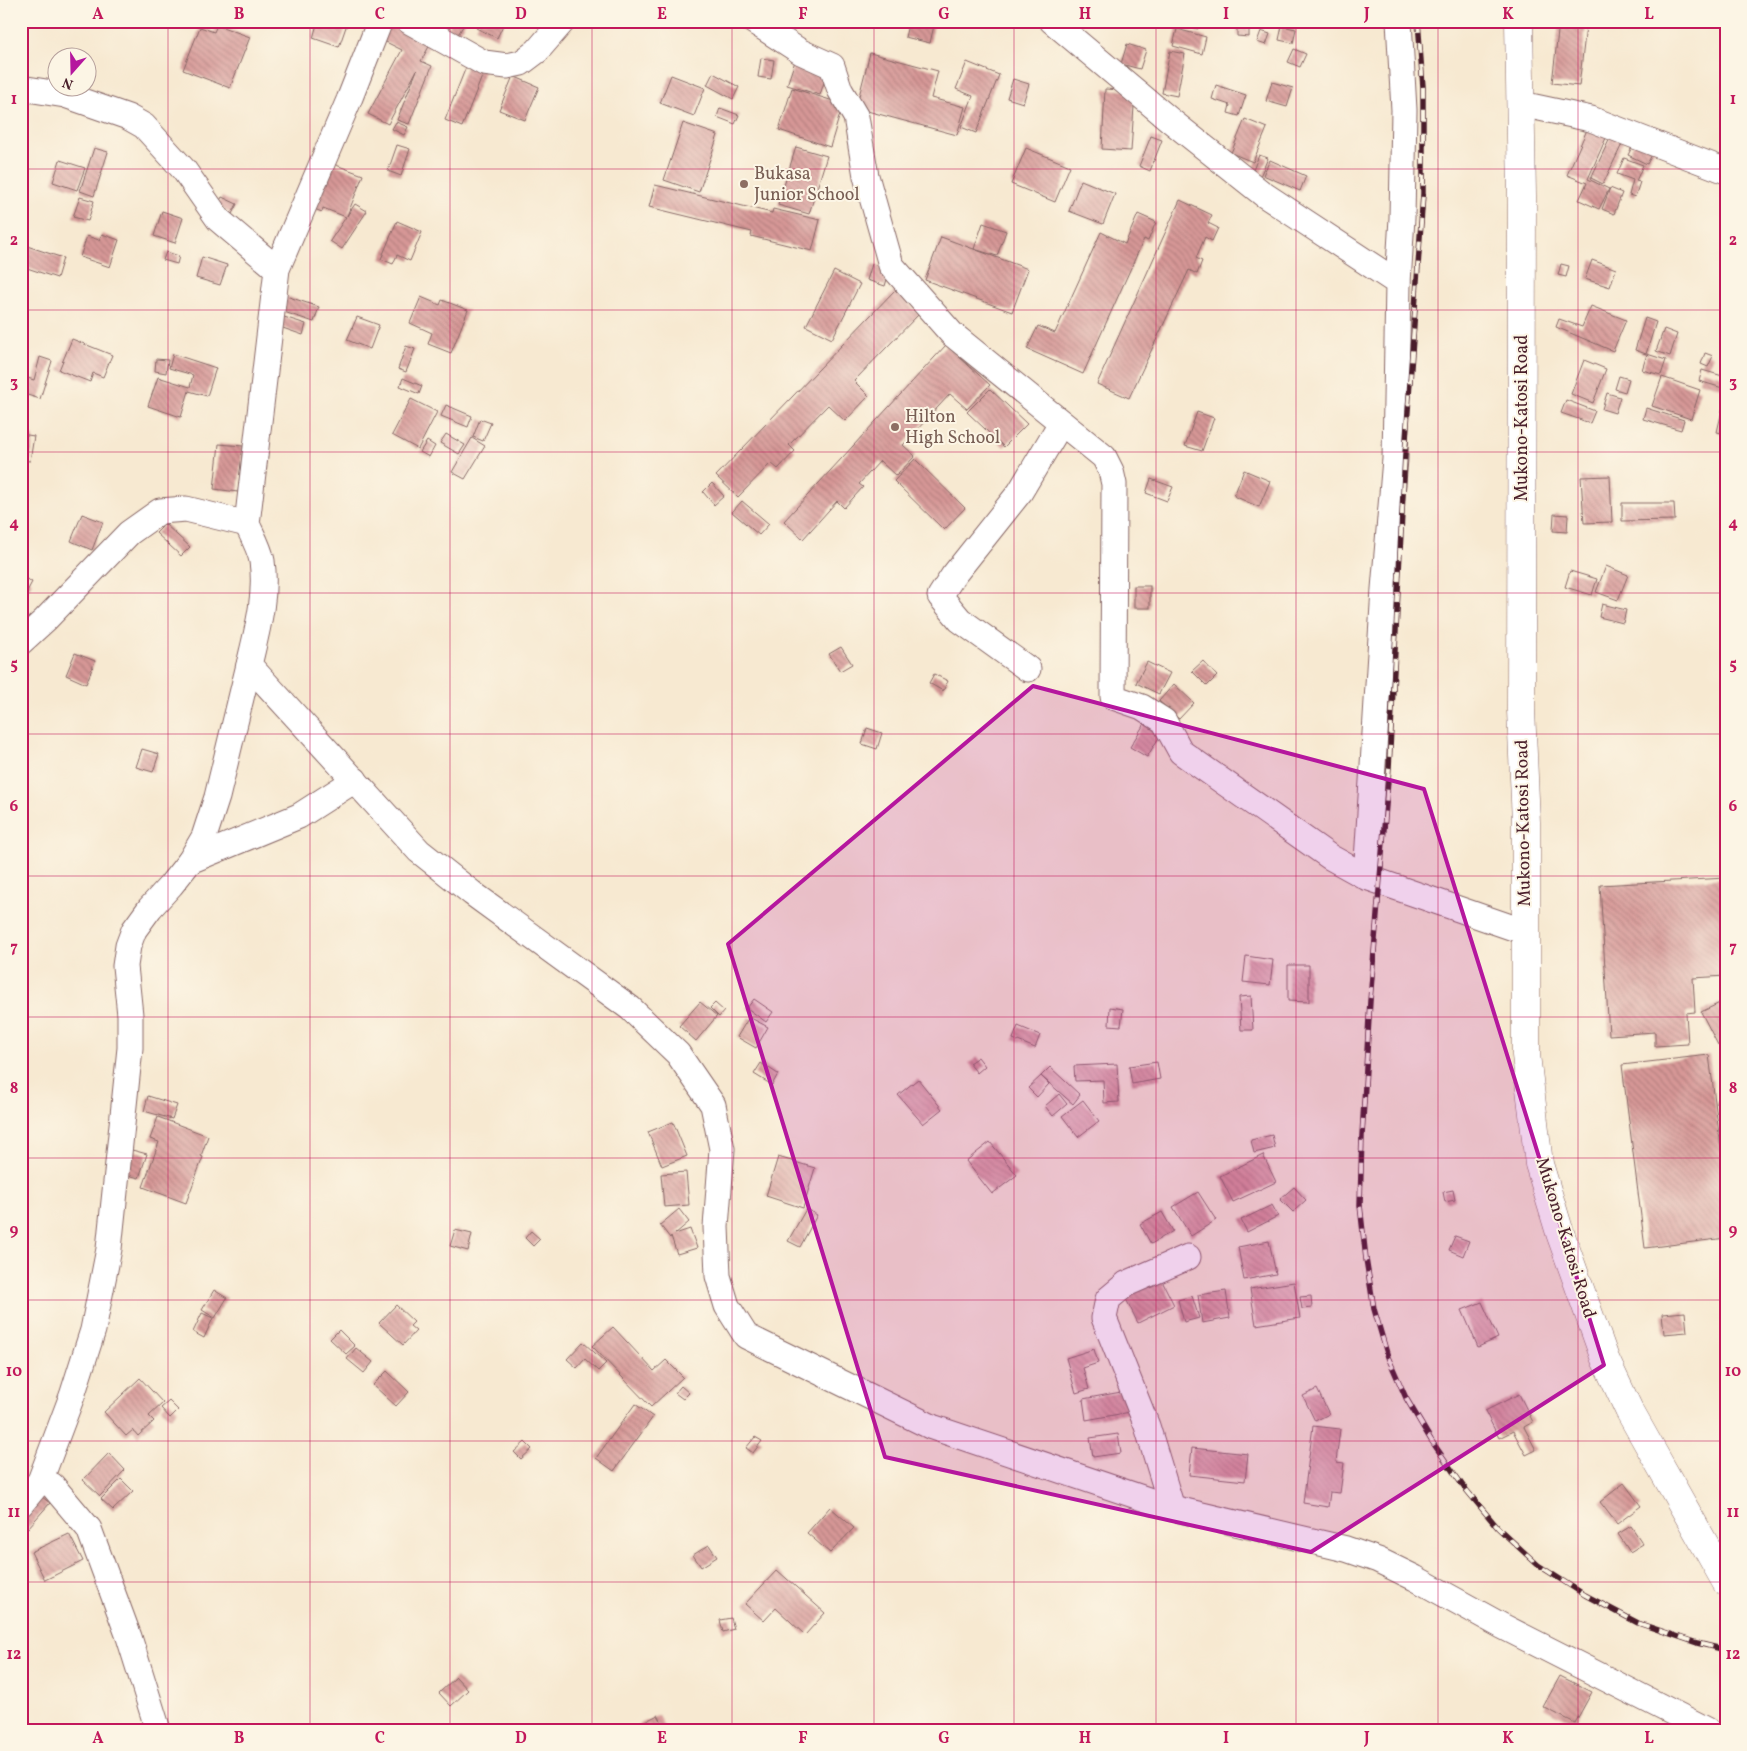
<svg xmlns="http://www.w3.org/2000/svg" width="1747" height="1751" font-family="Vollkorn,serif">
<defs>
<pattern id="building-back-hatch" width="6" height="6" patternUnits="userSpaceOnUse" patternTransform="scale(1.25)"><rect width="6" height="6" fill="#d79897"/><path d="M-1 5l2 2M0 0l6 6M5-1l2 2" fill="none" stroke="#b07b7b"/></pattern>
</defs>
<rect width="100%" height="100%" fill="#fcf5e5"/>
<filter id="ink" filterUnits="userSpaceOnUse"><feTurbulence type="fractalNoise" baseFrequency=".02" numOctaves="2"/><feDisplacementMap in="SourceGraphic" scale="10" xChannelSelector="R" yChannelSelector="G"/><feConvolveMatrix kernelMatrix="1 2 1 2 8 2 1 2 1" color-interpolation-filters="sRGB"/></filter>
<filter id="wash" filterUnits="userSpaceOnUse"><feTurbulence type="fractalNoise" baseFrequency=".0096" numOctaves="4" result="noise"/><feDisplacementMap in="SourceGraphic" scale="20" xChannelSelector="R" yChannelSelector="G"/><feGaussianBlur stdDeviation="1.12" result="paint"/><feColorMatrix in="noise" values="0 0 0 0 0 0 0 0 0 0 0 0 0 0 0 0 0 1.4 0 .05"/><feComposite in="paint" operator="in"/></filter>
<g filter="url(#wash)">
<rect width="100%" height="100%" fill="#f7e9d1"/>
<g id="blocks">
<g fill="url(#building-back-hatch)">
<polygon points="318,21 348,21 339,47 313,38"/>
<polygon points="392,21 395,21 432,41 421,61 432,66 409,124 397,120 417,70 388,124 368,114 402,50 382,40"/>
<polygon points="452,21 466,21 456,38 445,32"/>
<polygon points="479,21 505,21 497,38 476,28"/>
<polygon points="909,21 935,21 930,43 905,37"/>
<polygon points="1177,21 1200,21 1198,29 1176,24"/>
<polygon points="1559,23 1586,26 1579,86 1552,83"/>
<polygon points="217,25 250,37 230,88 183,70 200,27 214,32"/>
<polygon points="1282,26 1296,29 1293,43 1279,40"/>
<polygon points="1237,27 1249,28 1249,37 1237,36"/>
<polygon points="1177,29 1206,37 1202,54 1173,46"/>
<polygon points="1261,31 1270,34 1266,45 1257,42"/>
<polygon points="1127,44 1146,50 1140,69 1121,64"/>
<polygon points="1294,49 1306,54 1300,67 1288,62"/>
<polygon points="1170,51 1185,54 1177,96 1162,93"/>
<polygon points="870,53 938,71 931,98 965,107 957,135 856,108"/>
<polygon points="761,58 774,60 771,79 758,77"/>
<polygon points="796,58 828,69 820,95 787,85"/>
<polygon points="468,62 485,69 462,127 445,120"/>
<polygon points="967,62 999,75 976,133 961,127 973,96 956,89"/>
<polygon points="713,73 739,87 733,99 707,85"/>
<polygon points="671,75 705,88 694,116 660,103"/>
<polygon points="513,76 539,87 525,120 499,110"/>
<polygon points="1013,79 1029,84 1023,103 1007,98"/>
<polygon points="1272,82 1293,88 1287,107 1266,101"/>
<polygon points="1216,85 1246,95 1239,116 1228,113 1230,105 1212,99"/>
<polygon points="792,88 843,104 830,147 779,130"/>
<polygon points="1105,89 1135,91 1131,151 1102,149"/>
<polygon points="720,108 739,115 735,124 717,117"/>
<polygon points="1245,119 1267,128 1253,162 1231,153"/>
<polygon points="396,122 408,127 404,135 392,129"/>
<polygon points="683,123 718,135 699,192 664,180"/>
<polygon points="1590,123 1609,131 1588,179 1609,189 1599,209 1579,200 1587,183 1567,175"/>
<polygon points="1612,134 1624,140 1603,184 1591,178"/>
<polygon points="1151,136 1162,140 1150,171 1139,166"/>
<polygon points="1637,137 1656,147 1647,164 1628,155"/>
<polygon points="397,145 410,149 401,176 388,171"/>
<polygon points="796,147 827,156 809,214 778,205"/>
<polygon points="94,148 108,152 94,196 80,191"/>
<polygon points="1026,148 1070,166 1055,202 1011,184"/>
<polygon points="1259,155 1268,158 1258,181 1250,178"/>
<polygon points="1624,158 1643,165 1636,181 1640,182 1635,197 1629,195 1633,180 1617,174"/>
<polygon points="60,160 85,168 77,190 53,182"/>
<polygon points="1270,160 1306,176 1300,191 1263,175"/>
<polygon points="328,162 363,175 347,216 355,204 367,211 342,249 330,241 346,217 323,208 322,212 309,207"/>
<polygon points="1081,180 1115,194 1103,224 1069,211"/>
<polygon points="655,185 772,213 773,209 820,220 812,251 751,236 752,232 649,207"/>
<polygon points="1610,188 1622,193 1614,214 1602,209"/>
<polygon points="80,197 94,201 88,221 73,217"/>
<polygon points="222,197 237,204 232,214 217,206"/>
<polygon points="1180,200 1212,215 1208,223 1218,228 1212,241 1205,237 1196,258 1202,261 1197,274 1189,270 1129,398 1097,384"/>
<polygon points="162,211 183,218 175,243 154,236"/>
<polygon points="1138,214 1156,222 1148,241 1144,239 1083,374 1027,349 1038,326 1055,333 1101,232 1125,244"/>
<polygon points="397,221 422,232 410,261 397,255 393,264 381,259"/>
<polygon points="983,223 1006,231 997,256 974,249"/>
<polygon points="102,234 119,240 110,267 80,257 87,236 99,240"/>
<polygon points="941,237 1028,269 1012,312 925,280"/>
<polygon points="24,245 63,258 57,278 21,266 21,255"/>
<polygon points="166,252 179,256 177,264 163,260"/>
<polygon points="202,257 227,265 220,285 196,278"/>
<polygon points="1592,260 1616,269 1610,287 1585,279"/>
<polygon points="872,264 890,269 885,286 867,280"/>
<polygon points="1561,264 1569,266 1566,277 1558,275"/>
<polygon points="834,271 860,284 832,339 806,326"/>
<polygon points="895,290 919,314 854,381 869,396 845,421 828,405 789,445 795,451 778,469 771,463 738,497 716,476"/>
<polygon points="286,296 319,307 314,322 281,311"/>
<polygon points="421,297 440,305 442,300 468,310 451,353 428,344 432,333 410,323"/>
<polygon points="1591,306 1626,320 1613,351 1556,327 1559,319 1582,327"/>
<polygon points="281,316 306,324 303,335 277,326"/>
<polygon points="357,317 379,325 370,349 347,340"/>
<polygon points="1645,318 1656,322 1646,354 1635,350"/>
<polygon points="1664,329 1677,334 1670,356 1656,351"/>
<polygon points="72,339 112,355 103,377 93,373 90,382 59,370"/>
<polygon points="946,345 990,385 967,409 950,394 903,445 915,456 896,476 880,461 859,484 863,487 844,508 837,501 803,539 784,521"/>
<polygon points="406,346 415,349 406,372 398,369"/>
<polygon points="1705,353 1713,356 1708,367 1701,364"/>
<polygon points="173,354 216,368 207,396 189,391 181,417 148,406 158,377 190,387 193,375 169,368"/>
<polygon points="1647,354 1666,360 1661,375 1642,370"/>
<polygon points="40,357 52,361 40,399 21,393 21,376 34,380"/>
<polygon points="156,359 168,360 166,373 155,371"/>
<polygon points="1584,360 1606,369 1593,403 1571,394"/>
<polygon points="1702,370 1726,377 1726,389 1699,381"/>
<polygon points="1619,376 1629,379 1625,392 1615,389"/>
<polygon points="1662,377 1700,390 1691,419 1652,406"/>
<polygon points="403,378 422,386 419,394 400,386"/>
<polygon points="990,389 1027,424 1004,447 967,412"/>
<polygon points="1607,393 1620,397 1615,413 1602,409"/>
<polygon points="1725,398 1726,399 1726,434 1717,432"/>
<polygon points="411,399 437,412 418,449 392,435"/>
<polygon points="1566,400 1595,411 1590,423 1561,413"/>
<polygon points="446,405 472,416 468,427 441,416"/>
<polygon points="1646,408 1684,420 1681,430 1643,419"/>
<polygon points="1197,412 1214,418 1202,451 1185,446"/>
<polygon points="480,419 491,423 483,441 473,437"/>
<polygon points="21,434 34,436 30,461 21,460"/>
<polygon points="446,434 465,445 459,454 440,443"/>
<polygon points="472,438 485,446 465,479 452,472"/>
<polygon points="427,441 435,446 429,457 420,452"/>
<polygon points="219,444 243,446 238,492 214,489"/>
<polygon points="915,459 965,508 944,530 894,481"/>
<polygon points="1244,470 1270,481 1259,507 1234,496"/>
<polygon points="1610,476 1612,522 1584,523 1581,477"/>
<polygon points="1151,479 1173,487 1167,501 1146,493"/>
<polygon points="712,483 724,496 714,505 703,492"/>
<polygon points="742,501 769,524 759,535 732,512"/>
<polygon points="1622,503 1674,503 1675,520 1622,521"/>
<polygon points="82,514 103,522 92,550 71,541"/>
<polygon points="1554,514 1568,515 1567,532 1553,531"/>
<polygon points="165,524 190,547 181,556 156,533"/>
<polygon points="1606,566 1628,575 1618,600 1596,592"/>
<polygon points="1570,571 1597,579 1592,595 1565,587"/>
<polygon points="21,576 32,582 21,603"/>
<rect x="1134" y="586" width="16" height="22"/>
<polygon points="1602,604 1626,610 1623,623 1599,617"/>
<polygon points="841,647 852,664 840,671 829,654"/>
<polygon points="75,653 95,661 86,684 66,675"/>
<polygon points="1203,661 1217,676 1207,686 1192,671"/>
<polygon points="1147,662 1170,673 1159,694 1136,683"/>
<polygon points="934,674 948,681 943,691 929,683"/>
<polygon points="1174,684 1194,703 1179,719 1159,701"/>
<polygon points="1146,721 1163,731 1147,757 1130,747"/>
<polygon points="867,728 882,733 877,749 862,744"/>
<polygon points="142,749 159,754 153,772 136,767"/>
<polygon points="1726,878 1726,976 1693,978 1695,1012 1686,1013 1688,1044 1655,1046 1655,1032 1609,1035 1600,885"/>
<polygon points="1246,956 1273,960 1270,985 1243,982"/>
<polygon points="1288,965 1309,965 1309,1002 1288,1001"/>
<polygon points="1251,996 1253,1030 1241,1030 1239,997"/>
<polygon points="754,999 773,1012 766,1022 747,1008"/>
<polygon points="1726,1000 1726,1041 1718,1045 1701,1012"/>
<polygon points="700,1002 717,1016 696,1041 679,1026"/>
<polygon points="715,1003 724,1011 719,1017 710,1008"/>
<polygon points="1110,1007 1123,1009 1121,1026 1109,1025"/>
<polygon points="749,1017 768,1027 756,1048 737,1037"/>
<polygon points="1018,1026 1040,1035 1035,1048 1013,1039"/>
<polygon points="1709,1055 1726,1188 1726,1238 1645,1248 1622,1065"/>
<polygon points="978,1057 985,1066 977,1073 969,1063"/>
<polygon points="1157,1062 1160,1079 1132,1084 1129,1066"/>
<polygon points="761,1063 778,1074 772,1085 754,1074"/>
<polygon points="1117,1064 1119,1102 1104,1103 1103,1080 1075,1081 1074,1066"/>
<polygon points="1050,1067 1080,1095 1073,1104 1041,1076"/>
<polygon points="1041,1076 1049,1084 1037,1097 1028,1088"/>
<polygon points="918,1079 942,1109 923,1124 898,1095"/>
<polygon points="1059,1094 1067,1104 1053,1116 1045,1106"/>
<polygon points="148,1096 177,1105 172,1119 144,1111"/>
<polygon points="1083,1100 1099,1121 1078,1137 1062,1116"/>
<polygon points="158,1117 208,1136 201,1156 203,1157 186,1203 143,1187 159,1142 150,1139"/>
<polygon points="673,1122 687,1156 662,1166 648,1132"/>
<polygon points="1272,1135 1275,1148 1254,1153 1251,1140"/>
<polygon points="990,1142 1017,1175 992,1194 966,1161"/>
<polygon points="132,1150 147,1154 139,1178 124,1174"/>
<polygon points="1263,1155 1276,1182 1233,1202 1220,1176"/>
<polygon points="778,1157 815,1168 803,1208 766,1196"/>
<polygon points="686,1172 689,1205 664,1207 661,1174"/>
<polygon points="1294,1187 1306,1200 1293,1212 1280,1199"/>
<polygon points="1453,1190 1455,1200 1445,1202 1443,1192"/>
<polygon points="1198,1192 1216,1220 1191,1236 1173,1207"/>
<polygon points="1272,1205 1278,1216 1247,1232 1241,1220"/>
<polygon points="679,1209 689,1222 675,1234 690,1229 697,1248 677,1254 671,1236 670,1238 660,1225"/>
<polygon points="806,1209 817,1215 800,1247 788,1241"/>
<polygon points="1162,1212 1173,1231 1151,1244 1140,1224"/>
<polygon points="455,1230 472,1234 468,1251 450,1246"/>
<polygon points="531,1231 540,1239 533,1246 525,1238"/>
<polygon points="1455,1236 1469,1241 1463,1256 1449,1250"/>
<polygon points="1269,1241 1276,1274 1244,1280 1238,1247"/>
<polygon points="1159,1275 1174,1305 1138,1323 1123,1293"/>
<polygon points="1294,1282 1300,1318 1256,1325 1250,1289"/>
<polygon points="214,1290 227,1298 215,1318 202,1310"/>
<polygon points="1226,1291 1230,1318 1202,1323 1198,1295"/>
<polygon points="1192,1296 1199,1318 1184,1322 1178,1300"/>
<polygon points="1311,1296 1312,1308 1302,1309 1300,1297"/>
<polygon points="1482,1302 1498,1338 1478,1347 1462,1310"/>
<polygon points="396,1305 414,1322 410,1326 416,1331 403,1345 379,1323"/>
<polygon points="1685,1312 1687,1332 1664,1334 1662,1314"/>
<polygon points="202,1313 213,1318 204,1338 193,1332"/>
<polygon points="613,1327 654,1371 666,1360 683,1377 651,1407 592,1346"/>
<polygon points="339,1330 355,1346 346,1354 330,1339"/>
<polygon points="583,1342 606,1363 598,1371 585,1359 577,1368 567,1359"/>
<polygon points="356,1348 373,1362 364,1373 347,1359"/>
<polygon points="1094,1349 1098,1363 1083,1368 1089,1389 1076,1393 1066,1358"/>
<polygon points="387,1371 409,1392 396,1406 373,1385"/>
<polygon points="140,1378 163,1403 149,1416 154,1421 138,1436 133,1430 126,1436 104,1412"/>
<polygon points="681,1386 689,1393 683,1399 675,1393"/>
<polygon points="1317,1389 1329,1414 1315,1421 1303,1396"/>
<polygon points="1132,1390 1136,1411 1086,1420 1083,1399"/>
<polygon points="1519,1394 1533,1422 1524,1427 1536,1450 1526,1455 1513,1431 1499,1438 1485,1411"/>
<polygon points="169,1401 178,1410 170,1418 161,1408"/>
<polygon points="635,1404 653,1417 614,1471 596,1458"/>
<polygon points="1313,1426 1340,1429 1336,1462 1344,1463 1340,1493 1330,1492 1328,1507 1303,1503"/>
<polygon points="1118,1434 1121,1453 1093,1457 1090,1438"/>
<polygon points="755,1437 762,1441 753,1453 746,1448"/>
<polygon points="525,1442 532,1449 521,1459 514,1452"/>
<polygon points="1192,1448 1248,1454 1245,1481 1189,1475"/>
<polygon points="109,1453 125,1470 100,1496 83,1480"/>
<polygon points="121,1479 133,1491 113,1510 101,1499"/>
<polygon points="1624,1483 1641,1506 1617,1524 1600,1502"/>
<polygon points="38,1494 50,1503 28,1528 21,1521 21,1513"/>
<polygon points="830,1507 854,1528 830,1553 807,1533"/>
<polygon points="1631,1526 1643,1544 1630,1552 1618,1534"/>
<polygon points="69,1534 83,1561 45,1580 31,1552"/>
<polygon points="709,1545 717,1557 701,1567 693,1555"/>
<polygon points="777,1570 825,1613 805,1635 776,1608 764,1621 745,1604"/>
<polygon points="731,1618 734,1629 723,1632 720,1620"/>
<polygon points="1560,1676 1592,1692 1575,1723 1543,1707"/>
<polygon points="456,1677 468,1690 451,1706 439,1693"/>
<polygon points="658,1715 666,1730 637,1730 636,1726"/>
</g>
</g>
</g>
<g filter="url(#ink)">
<use href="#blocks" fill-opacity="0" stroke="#876665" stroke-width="1"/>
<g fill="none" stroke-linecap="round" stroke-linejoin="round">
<defs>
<g id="minor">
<path d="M380,21L349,100L277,269L247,524C252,535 260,549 262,561C267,596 257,631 249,665L419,851L472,893L630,1008L678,1054L713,1105L722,1149L716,1227L718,1276L727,1306L746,1336L932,1427L1172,1508L1346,1549L1378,1560L1415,1578L1502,1626L1707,1730"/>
<polyline points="409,21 484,63 507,66 521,63 537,51 563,21"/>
<polyline points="753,21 801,52 832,66 840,90 856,117 866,176 891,265 952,334 1104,457 1111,471 1114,484 1113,697 1142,707 1164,721 1181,752 1330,857 1366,877 1525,932"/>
<polyline points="1052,21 1170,120 1263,194 1398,283 1395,459 1384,589 1366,877"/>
<polyline points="21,88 65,95 128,117 144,126 184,170 219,220 277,269"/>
<polyline points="1521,104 1591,119 1726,171"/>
<polyline points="1398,283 1402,218 1404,110 1399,21"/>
<polyline points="21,642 45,620 129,533 160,511 186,509 247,524"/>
<polyline points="1028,669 960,620 940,596 953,576 1020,492 1061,423"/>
<polyline points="190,861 299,816 355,780"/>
<polyline points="40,1481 52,1485 89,1529 129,1637 158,1730"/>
<polyline points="21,1504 40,1481 72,1396 93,1330 109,1249 130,1048 130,1015 125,966 128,946 134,930 150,908 171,885 190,861 204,837 217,797 249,665"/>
<polyline points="1172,1508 1147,1426 1104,1318 1108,1299 1126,1284 1188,1257"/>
</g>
<polyline id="major" points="1519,21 1522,196 1521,710 1526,822 1526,1055 1539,1164 1560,1233 1605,1359 1629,1410 1726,1582"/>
</defs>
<use href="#minor" stroke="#876665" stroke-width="27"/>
<use href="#major" stroke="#876665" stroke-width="29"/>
<use href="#minor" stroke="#fff" stroke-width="25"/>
<use href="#major" stroke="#fff" stroke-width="28"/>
<defs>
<polyline id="rail" points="1418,21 1423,87 1423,194 1405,454 1389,768 1370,1001 1362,1136 1360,1205 1366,1259 1374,1309 1388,1357 1406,1398 1431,1440 1463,1486 1498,1528 1538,1565 1585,1595 1638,1623 1697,1643 1726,1650"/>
</defs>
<use href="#rail" stroke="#4a1f2b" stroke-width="5.5"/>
<use href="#rail" stroke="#fcf5e5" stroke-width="4" stroke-dasharray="11" stroke-linecap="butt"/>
</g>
</g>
<path fill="#b5179e" fill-opacity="0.2" stroke="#b5179e" stroke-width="4" stroke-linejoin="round" d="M1033,686L1424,789L1604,1365L1311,1552L885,1457L728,944Z"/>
<path fill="none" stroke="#c2185b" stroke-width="1" stroke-opacity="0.55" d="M168,21V1730M310,21V1730M450,21V1730M592,21V1730M732,21V1730M874,21V1730M1014,21V1730M1156,21V1730M1296,21V1730M1438,21V1730M1578,21V1730M21,169H1726M21,310H1726M21,452H1726M21,593H1726M21,734H1726M21,876H1726M21,1017H1726M21,1158H1726M21,1300H1726M21,1441H1726M21,1582H1726"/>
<g fill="#8d6e63" stroke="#fcf5e5" stroke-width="2">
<circle cx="744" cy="184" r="5"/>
<circle cx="895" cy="427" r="5"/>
</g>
<g text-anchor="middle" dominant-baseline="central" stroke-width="4" stroke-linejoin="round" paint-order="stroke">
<g font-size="18" fill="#785e54" stroke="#fcf5e5" text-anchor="start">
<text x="754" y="174">Bukasa<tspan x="754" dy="21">Junior School</tspan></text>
<text x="905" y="417">Hilton<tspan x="905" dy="21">High School</tspan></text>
</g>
<g font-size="18" fill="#4a1f2b" stroke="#fcf5e5">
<text transform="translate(1522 418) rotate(-90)">Mukono-Katosi Road</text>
<text transform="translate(1524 823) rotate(-91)">Mukono-Katosi Road</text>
<text transform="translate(1565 1238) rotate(73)">Mukono-Katosi Road</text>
</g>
</g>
<rect width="1747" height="1751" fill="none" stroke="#fcf5e5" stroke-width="55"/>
<g transform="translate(72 72) rotate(200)"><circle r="24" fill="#fcf5e5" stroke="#b59f9b"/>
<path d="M0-4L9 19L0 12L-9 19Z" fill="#b5179e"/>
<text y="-8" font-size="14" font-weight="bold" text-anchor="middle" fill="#4a1f2b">N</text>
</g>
<rect x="28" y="28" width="1692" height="1696" fill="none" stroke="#c2185b" stroke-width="2"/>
<g font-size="16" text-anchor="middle" font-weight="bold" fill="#c2185b">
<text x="98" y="19">A</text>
<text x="239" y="19">B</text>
<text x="380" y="19">C</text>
<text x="521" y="19">D</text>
<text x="662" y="19">E</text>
<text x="803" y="19">F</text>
<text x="944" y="19">G</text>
<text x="1085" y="19">H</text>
<text x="1226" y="19">I</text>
<text x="1367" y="19">J</text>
<text x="1508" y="19">K</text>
<text x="1649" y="19">L</text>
<text x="14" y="104">1</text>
<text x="1733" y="104">1</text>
<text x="14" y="245">2</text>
<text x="1733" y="245">2</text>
<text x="14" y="387">3</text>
<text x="1733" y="387">3</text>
<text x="14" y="528">4</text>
<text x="1733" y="528">4</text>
<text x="14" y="669">5</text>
<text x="1733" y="669">5</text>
<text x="14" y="811">6</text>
<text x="1733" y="811">6</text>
<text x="14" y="952">7</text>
<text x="1733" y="952">7</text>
<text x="14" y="1093">8</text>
<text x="1733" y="1093">8</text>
<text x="14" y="1235">9</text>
<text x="1733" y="1235">9</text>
<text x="14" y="1376">10</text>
<text x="1733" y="1376">10</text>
<text x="14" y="1517">11</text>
<text x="1733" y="1517">11</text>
<text x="14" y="1659">12</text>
<text x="1733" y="1659">12</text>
<text x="98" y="1743">A</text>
<text x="239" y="1743">B</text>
<text x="380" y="1743">C</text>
<text x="521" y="1743">D</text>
<text x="662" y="1743">E</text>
<text x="803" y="1743">F</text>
<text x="944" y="1743">G</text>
<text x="1085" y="1743">H</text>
<text x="1226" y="1743">I</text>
<text x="1367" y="1743">J</text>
<text x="1508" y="1743">K</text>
<text x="1649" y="1743">L</text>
</g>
</svg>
